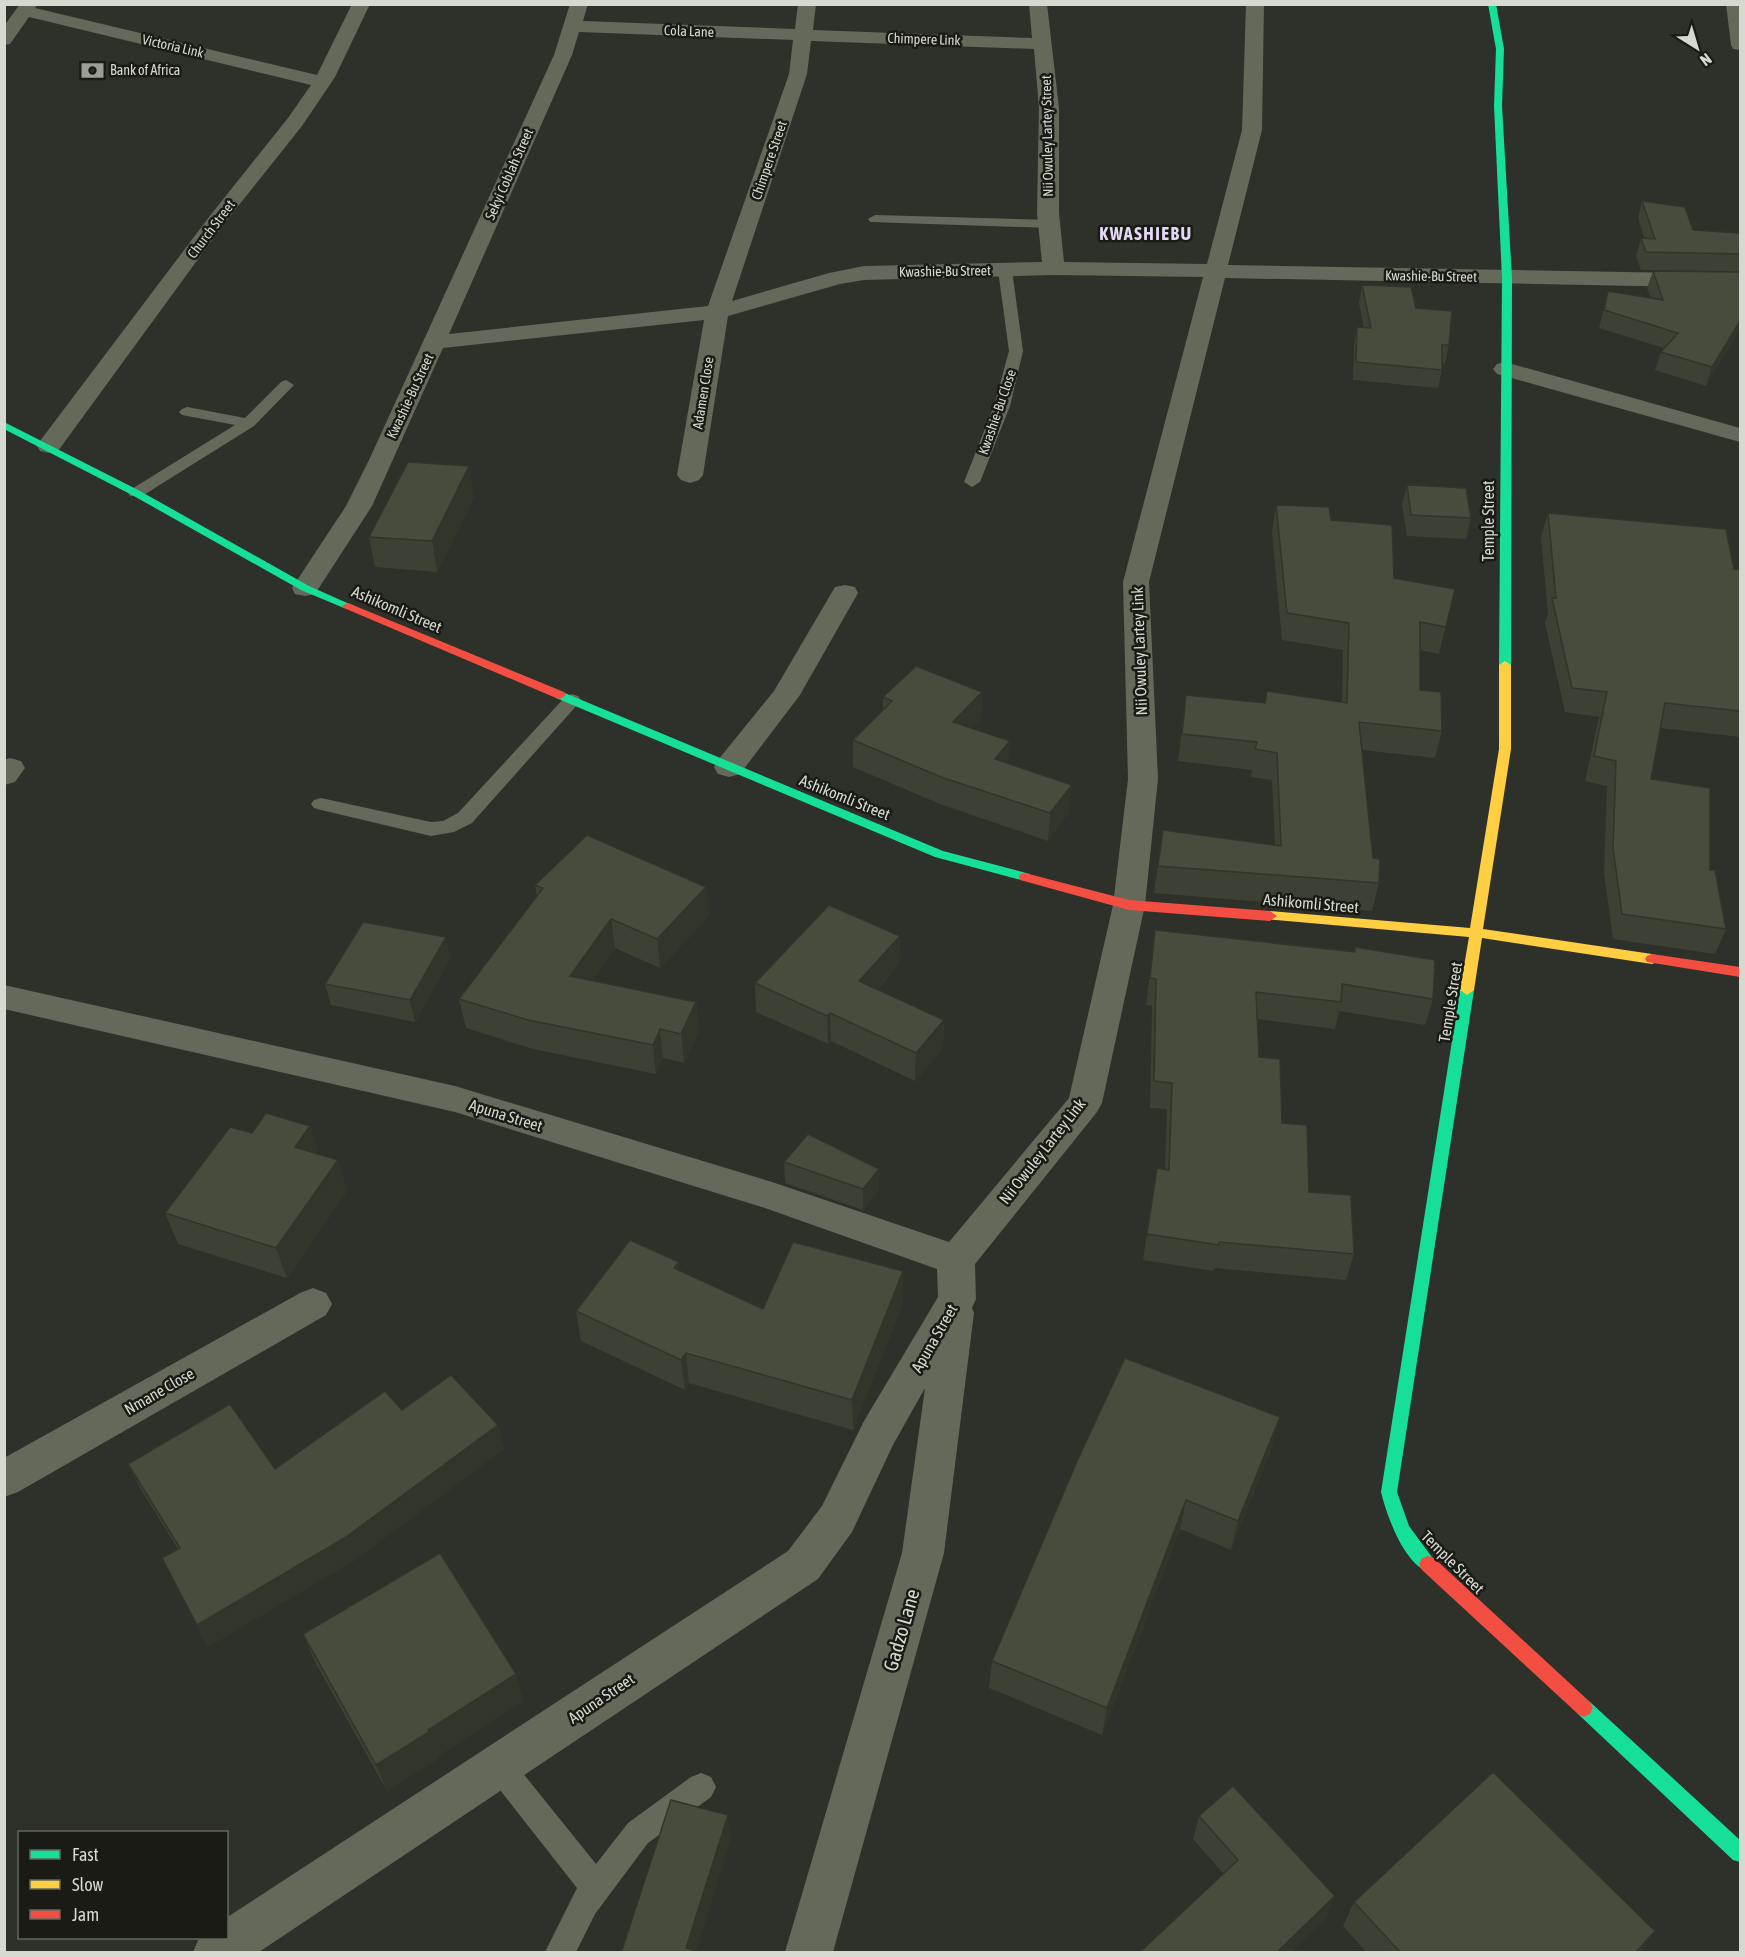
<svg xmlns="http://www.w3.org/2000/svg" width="1745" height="1957" font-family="'Asap Condensed',sans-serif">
<rect width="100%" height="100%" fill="#2e302a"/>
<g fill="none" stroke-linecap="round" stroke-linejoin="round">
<g fill="#64695a" fill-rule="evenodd">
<polygon points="875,215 1050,220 1057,224 1050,228 870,222 868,219"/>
<polygon points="1005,266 1012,270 1023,351 1010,406 980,482 972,487 964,482 994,406 1009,351 998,270"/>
<polygon points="286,380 294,385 254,426 142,496 130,496 128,493 130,490 235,425 182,415 179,412 182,409 187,407 245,418 281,382"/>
<polygon points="572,694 578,696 581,700 578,704 472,823 454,832 431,836 321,810 314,808 311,804 314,800 321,798 431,822 443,821 458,813 566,696"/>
<polygon points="499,1752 509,1756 596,1864 628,1823 691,1777 701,1773 711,1777 716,1787 711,1797 648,1843 595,1914 576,1952 545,1952 577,1888 489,1776 485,1766 489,1756"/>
</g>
<g fill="#64695a" fill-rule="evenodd">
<polygon points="20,4 38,4 35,8 317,75 352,4 370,4 335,77 302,126 223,225 58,451 49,453 40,451 37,446 40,441 209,217 288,118 311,85 29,17 10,44 4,45 4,26"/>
<path d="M570,4H588L583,21L795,29L798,4H816L813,30L1032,38L1029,4H1047L1059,108V213L1064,262L1207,264L1242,130L1246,4H1264L1262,130L1228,265L1740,274V288L1225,278L1149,582L1158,779L1145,905L1102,1103L1097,1112L975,1264L976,1299L972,1308L974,1313L944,1553L833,1952H785L902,1553L925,1388L893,1445L852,1532L818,1579L259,1952H193L199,1938H226V1918L788,1551L822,1506L864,1421L938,1297L937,1269L765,1208L455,1112L4,1009V985L455,1086L772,1182L949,1242L1069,1098L1113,905L1128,779L1123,582L1203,277L1054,275L864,280L840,284L728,316L703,475L699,480L690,483L681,480L677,475L704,320L443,348L372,506L315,594L305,596L295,594L292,588L346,506L369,460L554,55ZM579,32L793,40L789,74L708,306L449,334L572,55ZM811,41L1034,49L1039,108L1037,213L1042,262L864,266L829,273L732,301L807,74Z"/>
<polygon points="1726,4 1740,4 1740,50 1733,49 1731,45"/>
<polygon points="1505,362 1740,428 1740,442 1497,374 1493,369 1497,364"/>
<polygon points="845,585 855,587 858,593 800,695 740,774 729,777 718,774 714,767 718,760 774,691 835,587"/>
<polygon points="10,758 21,761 25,768 15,782 4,785 4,760"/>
<polygon points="313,1288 326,1293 332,1304 326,1315 18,1492 4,1497 4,1458 300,1293"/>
</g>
<g fill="#16e098" fill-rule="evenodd">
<polygon points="1488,4 1496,4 1504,49 1502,106 1512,278 1511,665 1505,669 1499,665 1502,278 1494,106 1496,49"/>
<polygon points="4,422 140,491 309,586 354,606 348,609 344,608 301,590 132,495 4,429"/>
<polygon points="560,691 943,851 1030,874 1031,877 1025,881 935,857 556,698 554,695"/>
<path d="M1467,985L1474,990L1397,1492L1409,1526L1437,1564L1434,1570L1428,1572C1403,1562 1387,1516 1381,1492L1460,990Z"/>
<polygon points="1584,1699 1590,1702 1740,1840 1740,1862 1733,1860 1578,1714 1575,1708 1578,1702"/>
</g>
<polygon fill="#ffcf43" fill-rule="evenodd" points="1505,661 1511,665 1511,749 1483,929 1652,954 1657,956 1659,959 1657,962 1652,964 1482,938 1474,990 1467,995 1460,990 1469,937 1265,919 1263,916 1265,913 1270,911 1470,928 1499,749 1499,665"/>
<g fill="#f24e42" fill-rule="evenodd">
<polygon points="348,603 564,692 566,695 560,699 556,698 344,608 342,606"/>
<polygon points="1025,873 1129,900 1270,911 1277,916 1270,921 1129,910 1020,880 1019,877 1020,874"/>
<polygon points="1652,954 1740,967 1740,977 1647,962 1645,959 1647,956"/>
<polygon points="1428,1556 1434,1558 1590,1702 1593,1708 1590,1714 1584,1717 1578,1714 1422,1570 1419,1564 1422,1558"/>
</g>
</g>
<g fill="#3d4134">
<polygon points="1642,201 1693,230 1740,233 1740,329 1706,386 1655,370 1661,352 1664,348 1599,328 1608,291 1651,298 1647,288 1653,271 1704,271 1641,270 1636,256 1641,238 1644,238 1638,218"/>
<polygon points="1362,285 1416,308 1449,345 1445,364 1442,363 1442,370 1438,388 1353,380 1354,345 1357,327 1364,328 1359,303"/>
<polygon points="1407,485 1471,518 1466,539 1407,536 1402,505"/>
<polygon points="474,497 437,572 375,567 369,537"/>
<polygon points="1276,505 1331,520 1394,578 1455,589 1439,654 1420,650 1420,690 1442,731 1435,758 1362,750 1373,858 1379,883 1372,911 1154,893 1163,830 1275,845 1272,780 1251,777 1252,770 1178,761 1186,695 1265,703 1342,702 1343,650 1282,640 1272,532"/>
<polygon points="1548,513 1734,569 1740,569 1740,737 1661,728 1651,779 1710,870 1726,929 1715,954 1613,939 1604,873 1607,786 1585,781 1599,717 1565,712 1545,623 1548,614 1541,537"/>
<polygon points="982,692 981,719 972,728 1008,763 1069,812 1048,841 940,804 853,767 853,740 883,711 883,697"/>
<polygon points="535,885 706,887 709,916 660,968 615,948 592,981 696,1002 699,1031 684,1063 663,1058 656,1074 533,1049 466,1028 459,999 537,897"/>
<polygon points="1155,930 1354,951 1355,947 1433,999 1425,1025 1339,1011 1335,1029 1257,1019 1259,1057 1282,1123 1309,1192 1354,1254 1346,1280 1214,1268 1213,1271 1143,1260 1157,1168 1165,1169 1167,1109 1150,1108 1152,1006 1146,1005"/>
<polygon points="900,936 899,964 877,990 944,1020 943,1048 915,1081 831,1041 828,1044 756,1012 755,983"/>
<polygon points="446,937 450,959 415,1022 331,1005 325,984"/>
<polygon points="319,1154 338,1160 347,1191 287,1278 178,1244 165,1213"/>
<polygon points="784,1162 879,1190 863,1210 785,1183"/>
<polygon points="680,1271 763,1309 903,1271 903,1302 853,1430 689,1383 685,1390 581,1341 576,1311"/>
<polygon points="402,1410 498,1425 504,1449 355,1560 208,1647 162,1558 178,1549 140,1488 128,1464 275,1469"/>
<polygon points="1272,1447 1231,1550 1180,1529 1102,1735 989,1688 992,1661 1078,1459"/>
<polygon points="303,1634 516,1674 523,1701 438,1756 439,1758 387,1791 315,1662"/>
<polygon points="1199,1816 1326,1918 1290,1953 1141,1953 1141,1951 1224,1874 1193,1839"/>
<polygon points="1354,1902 1655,1931 1639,1953 1367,1953 1343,1926"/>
</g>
<g fill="#32352a">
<polygon points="1740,321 1740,329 1706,386 1712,367"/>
<polygon points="469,466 474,497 437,572 432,541"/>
<polygon points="982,692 981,719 952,749 953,722"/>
<polygon points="1010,741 1008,768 995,759"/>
<polygon points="1072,785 1069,812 1048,841 1050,813"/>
<polygon points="706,887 709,916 660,968 657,939"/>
<polygon points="611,919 615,948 575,1006 570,976"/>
<polygon points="900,936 899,964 859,1010 859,981"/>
<polygon points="446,937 450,959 415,1022 410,1000"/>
<polygon points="696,1002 699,1031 684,1063 681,1034"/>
<polygon points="830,1013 831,1041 828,1044 827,1016"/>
<polygon points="944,1020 943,1048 915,1081 916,1053"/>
<polygon points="660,1029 663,1058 656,1074 653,1045"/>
<polygon points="310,1126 320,1157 295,1147"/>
<polygon points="338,1160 347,1191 287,1278 276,1248"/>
<polygon points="879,1169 879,1190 863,1210 863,1189"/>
<polygon points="679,1262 682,1292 674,1268"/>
<polygon points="903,1271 903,1302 853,1430 852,1400"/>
<polygon points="686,1353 689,1383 685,1390 681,1360"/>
<polygon points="1280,1417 1272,1447 1231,1550 1238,1521"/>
<polygon points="498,1425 504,1449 355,1560 208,1647 197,1625"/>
<polygon points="1186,1500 1180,1529 1102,1735 1107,1708"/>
<polygon points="516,1674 523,1701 438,1756 439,1758 387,1791 376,1765 428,1730"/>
<polygon points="728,1815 731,1840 696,1953 686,1948"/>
<polygon points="1335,1896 1326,1918 1290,1953 1278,1953 1279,1950"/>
<polygon points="1655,1931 1639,1953 1635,1953"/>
</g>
<g fill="#474c3c" stroke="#32352a" stroke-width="1.5">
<polygon points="1642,201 1685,207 1693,230 1740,233 1740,254 1646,252 1641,238 1655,239"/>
<polygon points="1653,271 1740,272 1740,321 1712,367 1661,352 1678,333 1604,310 1608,291 1663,300"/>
<polygon points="1362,285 1411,287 1416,308 1452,311 1449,345 1442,345 1442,370 1356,362 1357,327 1371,328"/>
<polygon points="408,462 469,466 432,541 369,537"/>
<polygon points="1407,485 1466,488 1471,518 1411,515"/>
<polygon points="1276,505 1329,507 1331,520 1392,525 1394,578 1455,589 1446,627 1420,622 1420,690 1441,692 1442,731 1359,722 1373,858 1380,859 1379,883 1158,866 1163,830 1281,846 1277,753 1255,749 1257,742 1182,734 1186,695 1265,703 1267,691 1347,703 1349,623 1287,613"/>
<polygon points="1548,513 1726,529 1734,569 1740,569 1740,711 1665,703 1651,779 1710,788 1710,870 1715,870 1726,929 1622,914 1613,848 1616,761 1594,756 1607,692 1572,688 1552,598 1556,598"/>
<polygon points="916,666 982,692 953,722 1010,741 995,759 1072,785 1050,813 941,777 853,740 892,701 883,697"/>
<polygon points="587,835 706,887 657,939 611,919 570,976 696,1002 681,1034 660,1029 653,1045 528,1020 459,999 543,888 535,885"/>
<polygon points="829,905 900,936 859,981 944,1020 916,1053 830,1013 827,1016 755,983"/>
<polygon points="363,922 446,937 410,1000 325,984"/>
<polygon points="1155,930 1355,952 1355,947 1435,960 1433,999 1342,984 1341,1002 1256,992 1259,1057 1280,1059 1282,1123 1307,1125 1309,1192 1351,1195 1354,1254 1219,1242 1219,1245 1147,1234 1157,1168 1169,1170 1172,1083 1154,1081 1156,979 1150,978"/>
<polygon points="266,1113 310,1126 295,1147 338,1160 276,1248 165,1213 230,1127 252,1133"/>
<polygon points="808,1134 879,1169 863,1189 784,1162"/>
<polygon points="630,1240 679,1262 674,1268 763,1309 793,1242 903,1271 852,1400 686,1353 681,1360 576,1311"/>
<polygon points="1125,1358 1280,1417 1238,1521 1186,1500 1107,1708 992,1661 1078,1459"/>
<polygon points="451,1375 498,1425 346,1537 197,1625 162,1558 180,1548 128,1464 230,1404 275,1469 385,1391 402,1410"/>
<polygon points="440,1553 516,1674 428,1730 429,1732 376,1765 303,1634"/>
<polygon points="1493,1772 1655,1931 1635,1953 1401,1953 1354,1902"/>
<polygon points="1233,1786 1335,1896 1279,1950 1281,1953 1143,1953 1141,1951 1238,1860 1199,1816"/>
<polygon points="671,1800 728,1815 686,1948 702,1953 621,1953"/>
</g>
<defs>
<symbol id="bank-bare" viewBox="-9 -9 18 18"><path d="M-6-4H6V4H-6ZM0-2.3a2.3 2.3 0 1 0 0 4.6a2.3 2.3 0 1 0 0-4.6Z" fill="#9b9e96" stroke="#191b14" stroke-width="2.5" paint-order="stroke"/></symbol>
</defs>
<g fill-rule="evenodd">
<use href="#bank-bare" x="76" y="54" width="33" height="33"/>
</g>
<g text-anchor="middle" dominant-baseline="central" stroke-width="5" stroke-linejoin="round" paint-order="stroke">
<g font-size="14" fill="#d5d9d0" stroke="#191b14">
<text transform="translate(689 31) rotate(2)">Cola Lane</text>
<text transform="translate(924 39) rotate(2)">Chimpere Link</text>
<text transform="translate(173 46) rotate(13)">Victoria Link</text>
<text transform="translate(1047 136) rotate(-91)">Nii Owuley Lartey Street</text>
<text transform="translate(769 160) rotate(-71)">Chimpere Street</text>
<text transform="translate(509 174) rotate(-66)">Sekyi Coblah Street</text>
<text transform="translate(211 229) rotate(-53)">Church Street</text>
<text transform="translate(945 271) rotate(-1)">Kwashie-Bu Street</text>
<text transform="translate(1431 276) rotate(1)">Kwashie-Bu Street</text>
<text transform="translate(703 393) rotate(-81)">Adamen Close</text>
<text transform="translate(410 396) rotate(-65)">Kwashie-Bu Street</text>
<text transform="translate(997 412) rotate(-71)">Kwashie-Bu Close</text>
</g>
<g font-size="14" fill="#d5d9d0" stroke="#191b14" text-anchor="start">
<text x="110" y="70">Bank of Africa</text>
</g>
<g font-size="16" fill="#d5d9d0" stroke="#191b14">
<text transform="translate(1488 521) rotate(-90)">Temple Street</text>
<text transform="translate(397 609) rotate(23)">Ashikomli Street</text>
<text transform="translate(1139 651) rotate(-92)">Nii Owuley Lartey Link</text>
<text transform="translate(845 797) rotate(22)">Ashikomli Street</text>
<text transform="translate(1311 903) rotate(5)">Ashikomli Street</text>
<text transform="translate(1450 1002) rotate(-81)">Temple Street</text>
<text transform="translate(506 1115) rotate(17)">Apuna Street</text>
<text transform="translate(1042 1151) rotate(-52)">Nii Owuley Lartey Link</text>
<text transform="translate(934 1338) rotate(-60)">Apuna Street</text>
<text transform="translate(159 1391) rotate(-30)">Nmane Close</text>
<text transform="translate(1453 1562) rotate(45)">Temple Street</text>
<text transform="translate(601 1698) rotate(-34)">Apuna Street</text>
</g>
<g font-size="18" font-weight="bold" letter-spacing="1.5" fill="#e4d9f5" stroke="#191b14">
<text x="1146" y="233">KWASHIEBU</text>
</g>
<g font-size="20" fill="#d5d9d0" stroke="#191b14">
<text transform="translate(901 1630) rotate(-74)">Gadzo Lane</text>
</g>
</g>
<rect width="1745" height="1957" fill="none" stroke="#d5d9d0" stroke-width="12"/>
<rect x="18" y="1831" width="210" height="108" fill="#191b14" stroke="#64675f" stroke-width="1.5"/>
<rect x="30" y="1850" width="30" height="9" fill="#16e098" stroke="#64675f" stroke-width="1.5"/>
<text x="72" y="1861" font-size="18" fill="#d5d9d0">Fast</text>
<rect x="30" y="1880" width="30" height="9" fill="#ffcf43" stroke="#64675f" stroke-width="1.5"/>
<text x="72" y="1891" font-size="18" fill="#d5d9d0">Slow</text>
<rect x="30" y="1910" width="30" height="9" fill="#f24e42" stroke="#64675f" stroke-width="1.5"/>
<text x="72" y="1921" font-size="18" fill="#d5d9d0">Jam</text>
<g transform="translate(1697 48) rotate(143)" stroke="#191b14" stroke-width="4.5" paint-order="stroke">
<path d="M0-4.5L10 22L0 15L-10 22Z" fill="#d5d9d0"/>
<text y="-9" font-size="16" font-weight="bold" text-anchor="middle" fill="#d5d9d0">N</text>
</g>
</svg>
